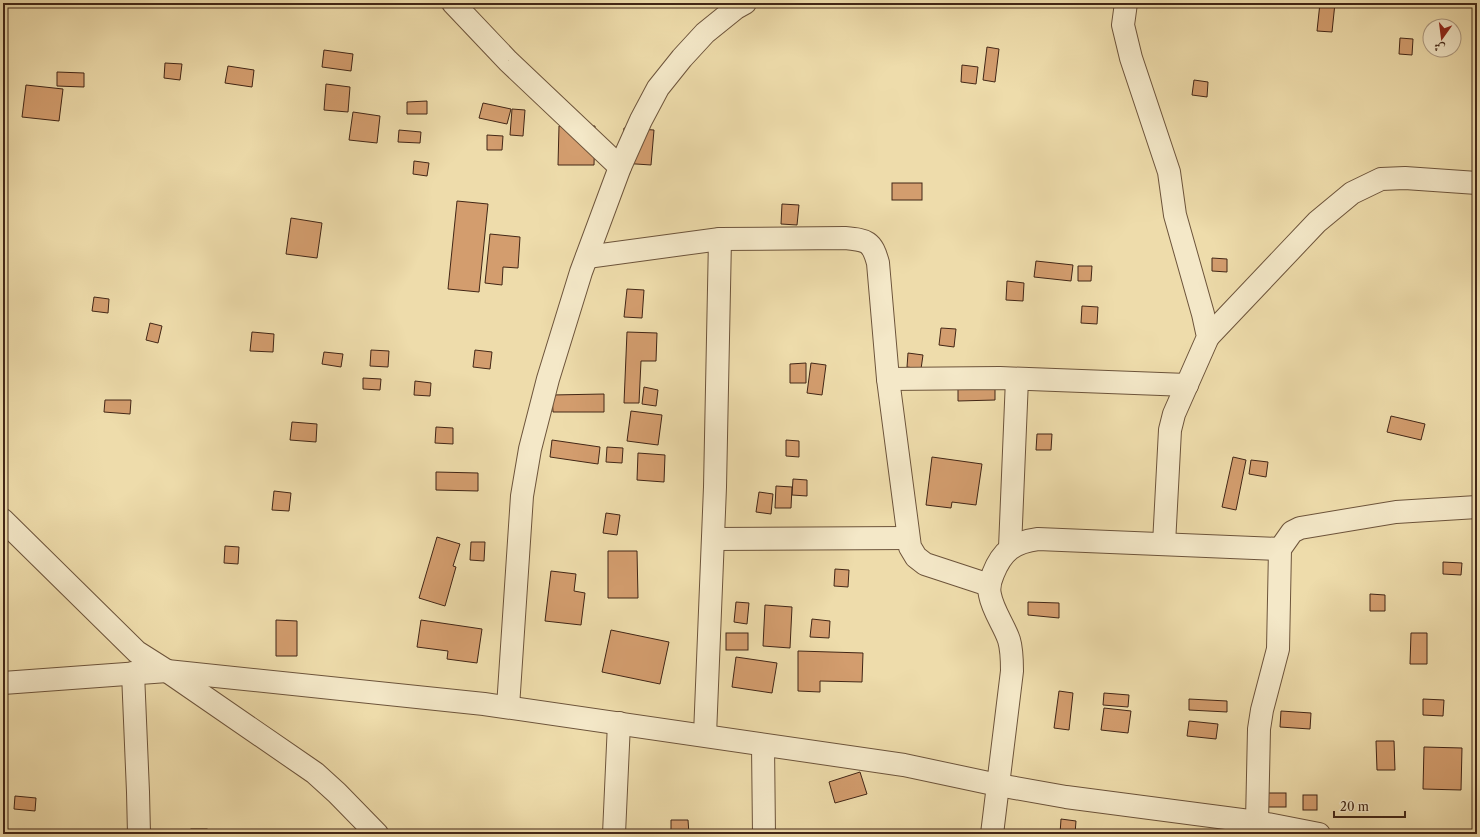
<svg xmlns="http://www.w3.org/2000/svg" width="1480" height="837" font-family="'Libre Caslon Text',Amiri,serif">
<rect width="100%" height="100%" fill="#eedcab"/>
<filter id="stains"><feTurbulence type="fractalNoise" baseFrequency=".005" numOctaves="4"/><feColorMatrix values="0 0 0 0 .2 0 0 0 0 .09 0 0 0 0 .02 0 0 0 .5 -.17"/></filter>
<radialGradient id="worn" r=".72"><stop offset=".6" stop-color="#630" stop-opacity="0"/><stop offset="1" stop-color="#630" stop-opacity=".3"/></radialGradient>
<g fill="#d39d6e" stroke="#422616">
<polygon points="1201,3 1216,3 1216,6 1200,5"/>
<polygon points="1320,3 1335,3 1332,32 1317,31"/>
<polygon points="1400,38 1413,39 1412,55 1399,54"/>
<polygon points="987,47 999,49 995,82 983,80"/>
<polygon points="324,50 353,54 351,71 322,67"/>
<polygon points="165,63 182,64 180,80 164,78"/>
<polygon points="962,65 978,67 976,84 961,82"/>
<polygon points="228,66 254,70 252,87 225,83"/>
<polygon points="57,72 84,73 84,87 57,86"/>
<polygon points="1194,80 1208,82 1207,97 1192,95"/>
<polygon points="326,84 350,87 348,112 324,110"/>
<polygon points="26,85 63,89 59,121 22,117"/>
<polygon points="427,101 427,114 407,114 407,102"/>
<polygon points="483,103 511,109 507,124 479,118"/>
<polygon points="512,109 525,110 523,136 510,135"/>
<polygon points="353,112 380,116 377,143 349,140"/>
<polygon points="559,126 595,126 594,165 558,165"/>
<polygon points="624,128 654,130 651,165 621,163"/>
<polygon points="399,130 421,132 420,143 398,142"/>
<polygon points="487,135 503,136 502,150 487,150"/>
<polygon points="414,161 429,163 427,176 413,174"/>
<rect x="892" y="183" width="30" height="17"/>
<polygon points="457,201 488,204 479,292 448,289"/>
<polygon points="782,204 799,205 797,225 781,224"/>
<polygon points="291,218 322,223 317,258 286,254"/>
<polygon points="490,234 520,237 518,268 503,267 502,285 485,283"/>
<polygon points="1212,258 1227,259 1227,272 1212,271"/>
<polygon points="1036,261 1073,265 1071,281 1034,277"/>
<polygon points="1078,266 1092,266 1091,281 1078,281"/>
<polygon points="1007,281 1024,283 1023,301 1006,300"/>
<polygon points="627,289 644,290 642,318 624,317"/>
<polygon points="94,297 109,299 108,313 92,311"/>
<polygon points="1082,306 1098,307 1097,324 1081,323"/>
<polygon points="150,323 162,326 158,343 146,340"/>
<polygon points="941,328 956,329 954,347 939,345"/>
<polygon points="252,332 274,334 273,352 250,351"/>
<polygon points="627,332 657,333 656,361 641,361 639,403 624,403"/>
<polygon points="371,350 389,351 388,367 370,366"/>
<polygon points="475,350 492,352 490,369 473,367"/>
<polygon points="324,352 343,354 341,367 322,364"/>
<polygon points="908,353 923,355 921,369 907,367"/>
<polygon points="806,363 806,383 790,383 790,364"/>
<polygon points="811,363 826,365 822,395 807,393"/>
<polygon points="363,378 381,379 380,390 363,389"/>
<polygon points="415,381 431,383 430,396 414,395"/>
<polygon points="995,381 995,400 958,401 958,382"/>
<polygon points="644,387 658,390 656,406 642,404"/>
<polygon points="604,394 604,412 553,412 552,395"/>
<polygon points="105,400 131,400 130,414 104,412"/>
<polygon points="631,411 662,415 658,445 627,441"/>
<polygon points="1391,416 1425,424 1421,440 1387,432"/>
<polygon points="292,422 317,424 316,442 290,440"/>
<polygon points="436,427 453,428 453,444 435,443"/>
<polygon points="1037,434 1052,434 1051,450 1036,450"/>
<polygon points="552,440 600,447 598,464 550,457"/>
<polygon points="786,440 799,441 799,457 786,456"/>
<polygon points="607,447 623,448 622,463 606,462"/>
<polygon points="638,453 665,455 664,482 637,480"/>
<polygon points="932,457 982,464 976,505 952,502 951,508 926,505"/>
<polygon points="1233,457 1246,460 1236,510 1222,507"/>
<polygon points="1251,460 1268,462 1266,477 1249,474"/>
<polygon points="436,472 478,473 478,491 436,490"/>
<polygon points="793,479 807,480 807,496 792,495"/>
<polygon points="776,486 792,487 791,508 775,508"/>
<polygon points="274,491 291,493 289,511 272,510"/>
<polygon points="759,492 773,494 771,514 756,512"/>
<polygon points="606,513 620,515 617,535 603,533"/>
<polygon points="437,537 460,544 453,566 456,567 445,606 419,598"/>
<polygon points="471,542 485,542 484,561 470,560"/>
<polygon points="225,546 239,547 238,564 224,563"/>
<polygon points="608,551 637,551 638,598 608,598"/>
<polygon points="1443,562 1462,563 1461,575 1443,574"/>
<polygon points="835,569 849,570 848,587 834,586"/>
<polygon points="551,571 576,574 574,591 585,593 581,625 545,621"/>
<polygon points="1370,594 1385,595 1385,611 1370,611"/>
<polygon points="736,602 749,603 747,624 734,622"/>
<polygon points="1028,602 1059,603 1059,618 1028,615"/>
<polygon points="765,605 792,607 790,648 763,646"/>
<polygon points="812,619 830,621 829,638 810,637"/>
<polygon points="276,620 297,621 297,656 276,656"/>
<polygon points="421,620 482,629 477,663 447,659 448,651 417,647"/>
<polygon points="611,630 669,642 660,684 602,672"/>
<rect x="726" y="633" width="22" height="17"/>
<polygon points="1411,633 1427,633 1427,664 1410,664"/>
<polygon points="798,651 863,653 862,682 820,681 820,692 798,691"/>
<polygon points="736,657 777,663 772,693 732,687"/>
<polygon points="1059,691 1073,693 1069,730 1054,728"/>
<polygon points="1104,693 1129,695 1128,707 1103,705"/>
<polygon points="1189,699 1227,701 1227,712 1189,710"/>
<polygon points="1423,699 1444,700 1443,716 1423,715"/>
<polygon points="1104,708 1131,711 1128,733 1101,730"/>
<polygon points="1281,711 1311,713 1310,729 1280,727"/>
<polygon points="1189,721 1218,724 1216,739 1187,736"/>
<polygon points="1376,741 1394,741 1395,770 1377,770"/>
<polygon points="1424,747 1462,748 1461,790 1423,789"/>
<polygon points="860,772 867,794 835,803 829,782"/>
<rect x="1268" y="793" width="18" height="14"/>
<rect x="1303" y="795" width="14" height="15"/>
<polygon points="15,796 36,798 35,811 14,809"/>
<polygon points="1061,819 1076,821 1075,834 1060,834"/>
<polygon points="671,820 688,820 689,834 671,834"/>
<rect x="191" y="829" width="16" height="5"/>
</g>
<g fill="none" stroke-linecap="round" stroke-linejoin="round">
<defs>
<g id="minor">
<polyline points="453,3 508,61 620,167"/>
<polyline points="1126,3 1123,25 1131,58 1169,172 1175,215 1203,314 1208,337 1174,414 1170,430 1164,544"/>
<path d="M587,257L720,239L845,238C867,240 872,241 878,263L888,379L910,547L916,557L925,564L989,585"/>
<polyline points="1208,337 1317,222 1352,193 1381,179 1405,178 1477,183"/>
<polyline points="888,379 1000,378 1187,385"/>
<polyline points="3,520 137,652 167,671 315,773 337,793 377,834"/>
<polyline points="713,539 908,538"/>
<polyline points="1010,548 1017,379"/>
<polyline points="133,673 138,792 139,834"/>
<polyline points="3,683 167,671 484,704 904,765 998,785 1066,797 1257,822 1319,834"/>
<polyline points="508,707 522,496 530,449 548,379 581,272 620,167 641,120 658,88 682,58 705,33 736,8 745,3"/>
<polyline points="705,735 715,487 720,239"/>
<polyline points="763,745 764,834"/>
<polyline points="614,834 619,723"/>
<path d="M992,834L1012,671C1012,660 1012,650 1009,640C1004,625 993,611 990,595C988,587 990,581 993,574C1002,551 1014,542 1038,539L1280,549"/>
<polyline points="1259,834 1257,822 1259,729 1262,710 1278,649 1280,549 1292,532 1300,528 1396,512 1477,507"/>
</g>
</defs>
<use href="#minor" stroke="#6d543b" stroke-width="24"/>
<use href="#minor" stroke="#f4e8c8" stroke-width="22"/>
</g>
<rect width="1480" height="837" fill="none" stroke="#eedcab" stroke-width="16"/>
<rect x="4" y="4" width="1472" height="829" fill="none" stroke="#422616" stroke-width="2"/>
<rect x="8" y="8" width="1464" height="821" fill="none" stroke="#422616"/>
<g transform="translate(1442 38) rotate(194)"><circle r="19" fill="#f4e8c8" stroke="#ad9a81"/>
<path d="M0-3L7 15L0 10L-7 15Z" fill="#8f2418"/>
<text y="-6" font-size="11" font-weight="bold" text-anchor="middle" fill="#422616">ش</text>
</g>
<path d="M1334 811v6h71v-6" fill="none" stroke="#422616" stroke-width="2"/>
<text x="1340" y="811" font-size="12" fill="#422616" stroke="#f4e8c8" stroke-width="3" paint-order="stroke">20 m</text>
<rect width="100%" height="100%" filter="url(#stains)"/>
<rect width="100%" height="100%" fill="url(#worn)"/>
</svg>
